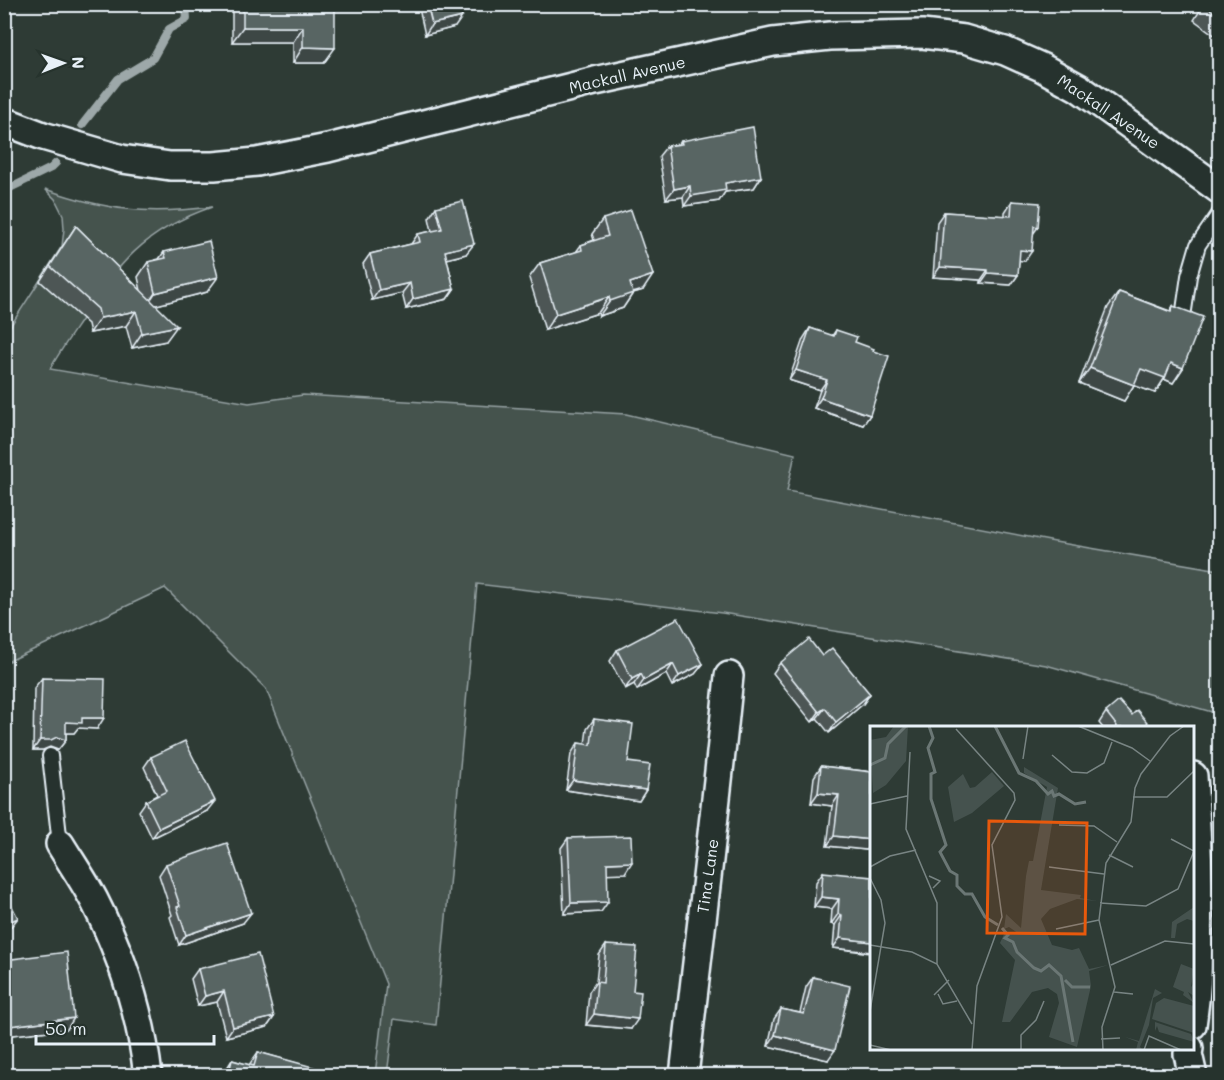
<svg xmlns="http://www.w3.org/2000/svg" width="1224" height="1080" font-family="Mali,sans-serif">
<rect width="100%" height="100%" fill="#2e3b35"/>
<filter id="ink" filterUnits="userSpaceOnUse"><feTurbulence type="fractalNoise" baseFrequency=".0167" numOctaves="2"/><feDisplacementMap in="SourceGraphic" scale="12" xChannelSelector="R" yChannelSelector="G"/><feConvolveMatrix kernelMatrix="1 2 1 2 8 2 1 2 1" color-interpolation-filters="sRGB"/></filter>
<g filter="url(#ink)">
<path fill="#45524e" stroke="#96a2a3" stroke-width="1.5" d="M45,189C109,211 146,215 212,207C145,230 117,264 80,322C70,337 59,353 50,369L249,403L303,395L626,414L795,454L787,491L1055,542L1219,570V714L1046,665L722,613L477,584L436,1025L394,1019L387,1075H375L386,984L266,689L165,588L5,663L4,336L62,246L64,229L63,215L55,199Z"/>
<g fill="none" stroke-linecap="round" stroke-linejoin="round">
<g stroke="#9da8a9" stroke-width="8">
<polyline points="82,125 118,79 153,58 169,29 187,19 186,4"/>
<polyline points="4,197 6,190 51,168 56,163"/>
</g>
<defs>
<g id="service">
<polyline points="1183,317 1189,276 1198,245 1220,213"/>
<polyline points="50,756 60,844"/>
</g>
<g id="minor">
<polyline points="4,121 43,136 122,159 170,166 214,166 257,162 328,148 595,81 773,42 830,36 922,34 964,39 1005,51 1041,67 1079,88 1220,190"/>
<path d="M60,844C71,862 84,881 94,900C122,955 141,1014 148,1076"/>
<path d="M1192,1025C1204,942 1198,859 1193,776"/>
<polyline points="1189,1048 1188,1054 1193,1076"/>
<path d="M684,1076C699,942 716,809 729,676"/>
</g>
</defs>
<use href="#service" stroke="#e8f1f8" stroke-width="18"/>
<use href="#minor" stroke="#e8f1f8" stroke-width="32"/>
<use href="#service" stroke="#26332d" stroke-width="14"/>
<use href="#minor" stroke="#26332d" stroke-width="27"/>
</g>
<g fill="#4d5755" stroke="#e8f1f8" stroke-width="1.5">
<polygon points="232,4 338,4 335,9 324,63 293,63 293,42 232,42"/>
<polygon points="418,4 459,4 455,27 425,35"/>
<polygon points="1204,4 1220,4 1220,39 1194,20"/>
<polygon points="681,141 761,177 754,188 725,192 719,201 684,206 683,197 666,199 659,156 667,146 679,144"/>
<polygon points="1012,201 1038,227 1033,234 1025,261 1019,260 1018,275 1011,285 981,283 981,280 933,277 937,222 944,212 1005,216 1005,212"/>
<polygon points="436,207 466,254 447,259 454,289 447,299 406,309 402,293 372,300 363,264 370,254 411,244 418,234 432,231 429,218"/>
<polygon points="603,219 643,290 633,293 623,308 599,316 598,313 545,330 529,278 540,263 576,252 581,245 594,240 592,234"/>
<polygon points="76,226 141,291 138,277 148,262 159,259 164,252 207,292 156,305 166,341 132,348 126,326 90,333 88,324 40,281"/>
<polygon points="1119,292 1170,311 1173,306 1183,368 1173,383 1164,379 1155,393 1134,385 1124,401 1079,383 1108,307"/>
<polygon points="810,328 832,336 836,330 855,342 873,351 870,415 863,425 814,408 820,390 789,380 803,339"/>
<polygon points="617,650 703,664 695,674 672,686 666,674 637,690 634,684 625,689 610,661"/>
<polygon points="822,656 870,694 863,704 829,733 817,718 812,722 773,673 780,663"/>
<polygon points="42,678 97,729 78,728 74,733 66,733 66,740 58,750 50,747 43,750 33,750 34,688"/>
<polygon points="1106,712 1132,715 1152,728 1103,728 1099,723"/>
<polygon points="594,719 628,762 646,790 639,801 566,790 571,754 578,743 585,744 587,729"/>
<polygon points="151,757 207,811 152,838 139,811 146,801 157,795 144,767"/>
<polygon points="821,766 872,772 872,843 866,850 827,846 832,806 811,803 814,777"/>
<polygon points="568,838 625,873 607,873 601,912 564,914 561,848"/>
<polygon points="166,864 243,923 179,945 170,917 172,915 159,875"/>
<polygon points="823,872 871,953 833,948 835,925 831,924 832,909 814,907 816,882"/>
<polygon points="606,945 631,1029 586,1025 589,992 596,982 599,955"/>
<polygon points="4,960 67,1029 4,1036"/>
<polygon points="198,969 274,1017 267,1027 226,1037 217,1002 198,1006 191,979"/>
<polygon points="813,977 828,1060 768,1046 774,1019 781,1009 800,1013 806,987"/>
<polygon points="258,1052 342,1076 222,1076 232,1060 249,1065"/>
</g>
<g fill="#3e4745" stroke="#e8f1f8" stroke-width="1.5">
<polygon points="462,17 455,27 425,35 432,24"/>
<polygon points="243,27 303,27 293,42 232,42"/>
<polygon points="303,47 335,48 324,63 293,63"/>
<polygon points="761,177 754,188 725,192 719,201 684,206 691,196 725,183"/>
<polygon points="690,186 683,197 666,199 674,189"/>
<polygon points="474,244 466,254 438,261 445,251"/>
<polygon points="1020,250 1032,251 1025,261 1013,260"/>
<polygon points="940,267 988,270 981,280 933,277"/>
<polygon points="988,273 1018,275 1011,285 981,283"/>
<polygon points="653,275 643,290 633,293 623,308 599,316 610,301 630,283"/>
<polygon points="218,277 207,292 145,308 155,293"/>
<polygon points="410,283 402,293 372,300 379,290"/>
<polygon points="454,289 447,299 406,309 413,299"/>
<polygon points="609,297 598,313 545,330 556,314"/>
<polygon points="136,311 126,326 90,333 100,318"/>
<polygon points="177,326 166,341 132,348 142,333"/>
<polygon points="1171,363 1183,368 1173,383 1164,379 1155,393 1130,384 1141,369"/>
<polygon points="1090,368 1134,385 1124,401 1079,383"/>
<polygon points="796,370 827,380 820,390 789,380"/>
<polygon points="821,398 870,415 863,425 814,408"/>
<polygon points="673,664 666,674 637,690 644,680"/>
<polygon points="703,664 695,674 672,686 679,676"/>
<polygon points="641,674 634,684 625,689 632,679"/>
<polygon points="870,694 863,704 829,733 836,722"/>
<polygon points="825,708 817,718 812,722 819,712"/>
<polygon points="82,718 104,718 97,729 78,728 74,733 58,733 66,722"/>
<polygon points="57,737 66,740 58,750 50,747 43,750 33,750 40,740"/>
<polygon points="573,780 646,790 639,801 566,790"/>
<polygon points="818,793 839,795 832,806 811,803"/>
<polygon points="215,801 207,811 152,838 159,828"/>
<polygon points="834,836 872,840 872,843 866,850 827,846"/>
<polygon points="632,862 625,873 600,874 607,863"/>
<polygon points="821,897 839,899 832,909 814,907"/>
<polygon points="608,902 601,912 564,914 571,903"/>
<polygon points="251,913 243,923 179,945 186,935"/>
<polygon points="838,914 842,915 835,925 831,924"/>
<polygon points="18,918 10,928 4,931 4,924"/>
<polygon points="840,938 872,942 872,952 833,948"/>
<polygon points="224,991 217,1002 198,1006 205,996"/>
<polygon points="594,1014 638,1019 631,1029 586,1025"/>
<polygon points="274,1017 267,1027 226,1037 233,1027"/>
<polygon points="74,1018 67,1029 4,1036 4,1032 9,1026"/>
<polygon points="775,1035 835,1050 828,1060 768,1046"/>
</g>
<g fill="#596563" stroke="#e8f1f8" stroke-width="1.5">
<polygon points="243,4 335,4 335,48 303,47 303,27 243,27"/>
<polygon points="427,4 459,4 462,17 432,24"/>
<polygon points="1220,4 1220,16 1204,5 1204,4"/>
<polygon points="753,127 761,177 725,183 726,190 691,196 690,186 674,189 667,146 682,144 681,141"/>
<polygon points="463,201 474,244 445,251 454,289 413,299 410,283 379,290 370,254 420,242 418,234 442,229 436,207"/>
<polygon points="1012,201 1040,203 1038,227 1034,226 1032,251 1020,250 1018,275 988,273 988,270 940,267 944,212 1011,216"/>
<polygon points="631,210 653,275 630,283 633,293 610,301 609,297 556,314 540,263 582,250 581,245 608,236 603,219"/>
<polygon points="76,226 177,326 142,333 136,311 100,318 98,309 50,266"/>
<polygon points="209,241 218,277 155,293 148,262 166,258 164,252"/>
<polygon points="1119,292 1171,312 1173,306 1203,317 1183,368 1171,363 1165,378 1141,369 1134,385 1090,368"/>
<polygon points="810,328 834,336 836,330 857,337 855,342 874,349 873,351 889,356 870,415 821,398 827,380 796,370"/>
<polygon points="678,618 703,664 679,676 673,664 644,680 641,674 632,679 617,650"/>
<polygon points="809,639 822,656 832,648 870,694 836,722 825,708 819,712 780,663"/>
<polygon points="42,678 105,679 104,718 82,718 82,723 66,722 66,740 57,737 51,740 40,740"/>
<polygon points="1119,701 1132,715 1137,710 1152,728 1116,728 1117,726 1106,712"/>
<polygon points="594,719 633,724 628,762 650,765 646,790 573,780 578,743 591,745"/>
<polygon points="185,741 215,801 159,828 146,801 167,791 151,757"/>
<polygon points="4,750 10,755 4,762"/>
<polygon points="821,766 872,772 872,840 834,836 839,795 818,793"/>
<polygon points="631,836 632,862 607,863 608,902 571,903 568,838"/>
<polygon points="227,843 251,913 186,935 177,907 180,906 166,864"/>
<polygon points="823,872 872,877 872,942 840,938 842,915 838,914 839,899 821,897"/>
<polygon points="4,893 5,893 18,918 4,924"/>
<polygon points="606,945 637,947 633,991 641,992 638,1019 594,1014 597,982 603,983"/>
<polygon points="67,952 74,1018 9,1026 4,990 4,960"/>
<polygon points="258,954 274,1017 233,1027 224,991 205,996 198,969"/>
<polygon points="813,977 850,986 835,1050 775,1035 781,1009 804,1014"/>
<polygon points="258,1052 342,1075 342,1076 228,1076 232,1060 254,1066"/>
</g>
</g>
<g text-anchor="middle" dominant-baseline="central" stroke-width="6" stroke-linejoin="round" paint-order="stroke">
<g font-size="16" fill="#e8f1f8" stroke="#26332d">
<text transform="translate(627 74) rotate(-13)">Mackall Avenue</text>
<text transform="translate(1109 111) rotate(34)">Mackall Avenue</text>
<text transform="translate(707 876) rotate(-82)">Tina Lane</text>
</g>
</g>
<g transform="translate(870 726)">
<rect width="324" height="324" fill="#2e3b35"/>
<path d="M24,0H38L36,35L16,59L3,67L0,14L16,11ZM154,41L188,62L171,164L211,169L210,172L227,175L207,173L180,183L171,193L182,219L202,224L209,222L219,243L238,239L219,245L221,260L207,321L179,311L189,277L187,268L178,262L162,266L140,296H132L145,234L130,217L135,206L149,208L139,201L134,203L136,188L151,202L156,150L159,135H163L177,61L154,47ZM122,46L134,60L102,87L84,96L78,61L93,48L100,62L105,61ZM324,181V195L317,193L307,198L305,212H301L302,196ZM311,238L324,243L321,261L324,257V270L318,266L324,277L313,269L314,266L303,261ZM285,263L292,267L283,272L279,299L270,321L273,324H266L268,316L255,311L269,315ZM294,272L324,280V307L282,293L286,277ZM285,296L321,308L324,316L289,306L287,300L285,305Z" fill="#45524e"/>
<path fill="none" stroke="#6b7775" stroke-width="3" d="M59,0L63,12L58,22L65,46L61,48V73L76,119L70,126L80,145L87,149V160L95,168H102L115,191L128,199M125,0L149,47L166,55L178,68L182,65L184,70L189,68L205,78L216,76M0,39L15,32L18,18L36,0M132,202L138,209L135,212L143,216L147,226L164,242L171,245L179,239L191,250L203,316M195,254L202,261H220"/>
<path fill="none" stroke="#788483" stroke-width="1.5" d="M208,0L262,22L280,35M86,3L144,67L145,74L122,119L132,191L107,260L102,324M40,26L36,103L67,177V238M182,29L202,46L217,47L234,37L242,16M153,33L158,0M263,71H297L324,45M0,78L37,70M189,99L224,100L247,116M239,129L263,141M0,141L20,130L46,124M179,141L234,148M59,150L70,155L63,162M0,152L11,174L15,197L0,285M230,177L276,180L308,163L324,125L301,113M186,203L229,194M0,219L42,226L67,238L102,298M241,239L295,215L324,218M244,266L263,268M68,268L73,278L87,275M64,269L79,254M231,313L250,312M0,319L21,324M151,324V309L166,294L174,275M233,324L232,301L245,261L229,194L236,137L261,96L265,62L271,48L300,10L314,0M274,324L279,310L311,324"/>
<path fill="#e8590c" fill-opacity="0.15" stroke="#e8590c" stroke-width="3" d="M119,95L217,97L215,208L117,207Z"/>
<rect width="324" height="324" fill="none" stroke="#e8f1f8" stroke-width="3"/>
</g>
<rect width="1224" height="1080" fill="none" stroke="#26332d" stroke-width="24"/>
<rect x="12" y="12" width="1200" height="1056" fill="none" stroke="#e8f1f8" stroke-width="2" filter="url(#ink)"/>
<g transform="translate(63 63) rotate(89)" stroke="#26332d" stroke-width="4.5" paint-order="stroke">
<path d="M0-4.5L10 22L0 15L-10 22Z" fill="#e8f1f8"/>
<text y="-9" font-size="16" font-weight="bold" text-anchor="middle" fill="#e8f1f8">N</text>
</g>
<path d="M36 1035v9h178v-9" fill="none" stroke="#e8f1f8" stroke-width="3"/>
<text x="45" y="1035" font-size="18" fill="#e8f1f8" stroke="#26332d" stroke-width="4.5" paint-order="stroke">50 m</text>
</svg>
